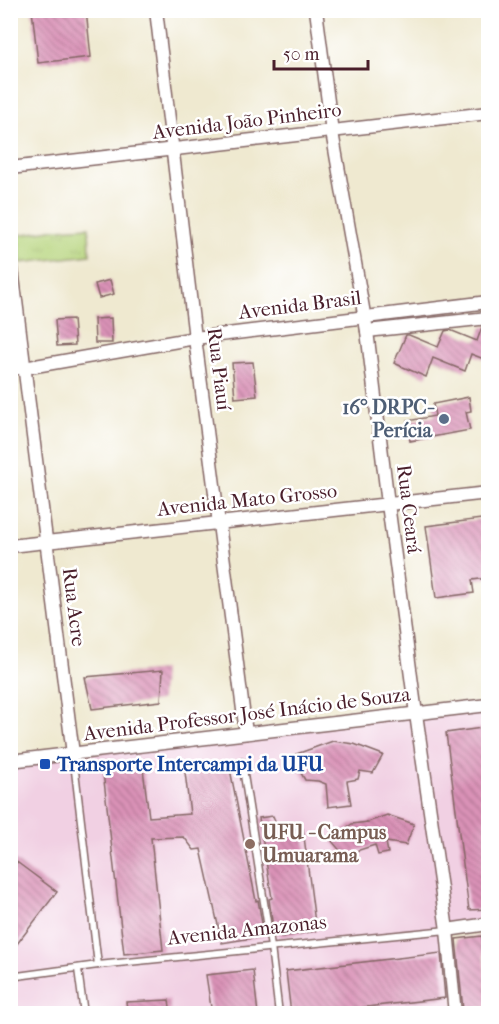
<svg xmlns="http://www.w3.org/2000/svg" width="499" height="1024" font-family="'IM FELL French Canon',serif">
<defs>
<pattern id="grass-tufts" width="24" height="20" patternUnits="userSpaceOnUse" patternTransform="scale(1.5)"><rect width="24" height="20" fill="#b6d47b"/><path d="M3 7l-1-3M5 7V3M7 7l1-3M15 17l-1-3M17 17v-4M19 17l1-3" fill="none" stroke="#9eb66a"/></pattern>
<pattern id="building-back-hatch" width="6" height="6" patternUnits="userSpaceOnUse" patternTransform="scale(1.5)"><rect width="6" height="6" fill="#da92b7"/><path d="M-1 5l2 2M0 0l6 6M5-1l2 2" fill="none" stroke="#b37795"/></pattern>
</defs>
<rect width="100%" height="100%" fill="#fff"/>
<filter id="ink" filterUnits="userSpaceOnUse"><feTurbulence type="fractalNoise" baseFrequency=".0167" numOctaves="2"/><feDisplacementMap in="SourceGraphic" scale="12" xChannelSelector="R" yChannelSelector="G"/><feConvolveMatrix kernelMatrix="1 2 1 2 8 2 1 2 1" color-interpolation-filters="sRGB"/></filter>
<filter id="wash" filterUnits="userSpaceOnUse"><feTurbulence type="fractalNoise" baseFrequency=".008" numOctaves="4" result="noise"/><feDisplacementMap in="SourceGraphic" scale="24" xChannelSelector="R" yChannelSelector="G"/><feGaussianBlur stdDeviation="1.35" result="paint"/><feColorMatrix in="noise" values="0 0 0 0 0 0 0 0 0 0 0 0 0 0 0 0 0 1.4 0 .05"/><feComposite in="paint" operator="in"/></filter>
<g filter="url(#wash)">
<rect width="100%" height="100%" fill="#efe9d0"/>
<polygon fill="#f1d0e3" points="488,706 488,924 445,930 455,1013 11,1013 10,763"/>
<polygon fill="url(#grass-tufts)" stroke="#807a53" stroke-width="1.5" points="89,227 90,255 21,263 18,235 57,229"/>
<g id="blocks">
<g fill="url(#building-back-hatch)">
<polygon points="32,10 86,10 91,57 38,63"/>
<polygon points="110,280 114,294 99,298 95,284"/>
<polygon points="111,318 112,343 95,343 94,319"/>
<polygon points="73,319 75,345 57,346 55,320"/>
<polygon points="489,326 489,361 471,354 465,371 433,358 426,377 394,363 406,335 409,335 438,347 445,331 450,330 477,341 482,327"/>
<polygon points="253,362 257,396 235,398 232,363"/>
<polygon points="469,397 471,411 466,412 470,430 410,441 407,421 435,416 433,404"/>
<polygon points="489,518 489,578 472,580 474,593 436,598 426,526"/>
<polygon points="163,670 161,701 92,709 85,677"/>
<polygon points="489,727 489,909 469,910 446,733"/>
<polygon points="333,741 354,744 383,755 373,773 360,771 358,779 347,781 351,804 328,807 326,784 318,781 305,780 291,756"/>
<polygon points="229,764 256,901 258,900 264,936 222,943 201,849 194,850 184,837 151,838 163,950 124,954 103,772 143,769 149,817 190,814 185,772"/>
<polygon points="387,815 414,824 406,845 386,842 388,853 378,855 375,845 344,855 330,839 352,824 368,822"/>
<polygon points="273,816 279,830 303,829 316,931 281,937 279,933 274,934 269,899 272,898 259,818"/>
<polygon points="10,857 57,892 10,953"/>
<polygon points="482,936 487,987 489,987 489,1007 463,1010 456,939"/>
<polygon points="441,953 445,998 305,1014 291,1014 286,971"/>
<polygon points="253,970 258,1014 212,1014 206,975"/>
<polygon points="169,1000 171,1014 128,1014 126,1002"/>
</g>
</g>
</g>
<g filter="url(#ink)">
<use href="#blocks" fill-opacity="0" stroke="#846665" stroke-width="1.5"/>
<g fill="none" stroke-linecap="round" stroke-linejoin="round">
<defs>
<g id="service">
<polyline points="73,754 98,965"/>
<polyline points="242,762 271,947 279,1014"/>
<polyline points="78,969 84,1014"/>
<polyline points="10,977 98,965 447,930"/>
</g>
<g id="minor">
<polyline points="156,10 195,338 246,733"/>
<polyline points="316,10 332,132 367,331 388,504 416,714 447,930 455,1014"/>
<polyline points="10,168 488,113"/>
<polyline points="10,253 73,754"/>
<polyline points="367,331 488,318"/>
<polyline points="10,368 24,368 195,338 488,302"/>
<polyline points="10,546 488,493"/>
<polyline points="10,761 488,705"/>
<polyline points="447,930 488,924"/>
</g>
</defs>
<use href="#service" stroke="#846665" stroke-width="9"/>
<use href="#minor" stroke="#846665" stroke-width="15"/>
<use href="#service" stroke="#fff" stroke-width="6"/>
<use href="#minor" stroke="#fff" stroke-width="12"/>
</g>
</g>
<circle fill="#5c6f8a" stroke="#fff" stroke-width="2" cx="444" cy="419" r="6"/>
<rect fill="#1a4fb4" stroke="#fff" stroke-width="2" x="39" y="758" width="12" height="12" rx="3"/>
<circle fill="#8d6e63" stroke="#fff" stroke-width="2" cx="250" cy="844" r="6"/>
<g text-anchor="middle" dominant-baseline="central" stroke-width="5" stroke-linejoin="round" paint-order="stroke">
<g font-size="20" fill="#4a1f2b" stroke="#fff">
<text transform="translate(247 121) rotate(-7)">Avenida João Pinheiro</text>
<text transform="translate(300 305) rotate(-7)">Avenida Brasil</text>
<text transform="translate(219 369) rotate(83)">Rua Piauí</text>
<text transform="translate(247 500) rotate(-6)">Avenida Mato Grosso</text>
<text transform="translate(409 509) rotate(83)">Rua Ceará</text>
<text transform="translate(74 607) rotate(83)">Rua Acre</text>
<text transform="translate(247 714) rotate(-7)">Avenida Professor José Inácio de Souza</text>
<text transform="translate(247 930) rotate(-6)">Avenida Amazonas</text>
</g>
<g font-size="20" font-weight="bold" fill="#4e5e75" stroke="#fff" text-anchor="end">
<text x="432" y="407">16° DRPC-<tspan x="432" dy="23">Perícia</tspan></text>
</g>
<g font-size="20" font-weight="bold" fill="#164399" stroke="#fff" text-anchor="start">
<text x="57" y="764">Transporte Intercampi da UFU</text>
</g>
<g font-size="20" font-weight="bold" fill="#785e54" stroke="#fff" text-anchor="start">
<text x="262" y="832">UFU - Campus<tspan x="262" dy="23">Umuarama</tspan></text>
</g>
</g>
<rect width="499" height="1024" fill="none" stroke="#fff" stroke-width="36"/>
<path d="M274 60v9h94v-9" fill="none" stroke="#4a1f2b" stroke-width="3"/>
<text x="283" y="60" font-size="18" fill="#4a1f2b" stroke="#ffffff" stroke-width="4.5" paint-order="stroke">50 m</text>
</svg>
